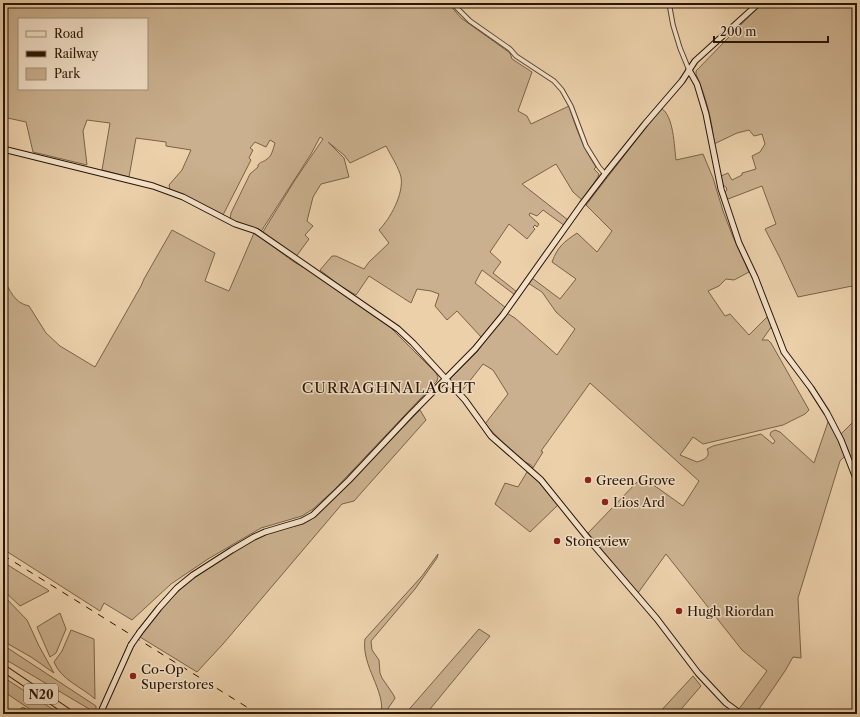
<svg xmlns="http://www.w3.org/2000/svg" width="860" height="717" font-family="'Libre Caslon Text',serif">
<rect width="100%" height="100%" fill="#ebd0aa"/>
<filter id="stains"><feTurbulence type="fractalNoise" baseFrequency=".005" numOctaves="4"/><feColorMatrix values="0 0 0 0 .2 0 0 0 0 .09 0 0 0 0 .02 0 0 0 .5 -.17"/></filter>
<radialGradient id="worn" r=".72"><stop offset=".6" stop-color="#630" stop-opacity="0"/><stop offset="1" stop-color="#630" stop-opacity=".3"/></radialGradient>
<g fill="#cab08e" stroke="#7a6248" fill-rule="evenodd">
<path d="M3,3H448L461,18L510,53L512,59L532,72L518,111L527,116L531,124L569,106C576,128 583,148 596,167L594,169L599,174L598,177L582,200L573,192L556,164L522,184L568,220L565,226L543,210L537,216L530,213L529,215L539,224L537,227L535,225L533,227L535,229L527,239L509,224L490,252L501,262L493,273L517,292L515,295L482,270L475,283L506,308L482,338L457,311L447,320L435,306L439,294L431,291L417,289L411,303L369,276L356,295L339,285L320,270L332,256H336L364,269L369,262L389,243L379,230C390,219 404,194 401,177C399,168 390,154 386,146L350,163L344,155L328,142L344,158L349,177L321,184L313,197L307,221L313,226L305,235L309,239L295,258L261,235L295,180L323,139L320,137L311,154L260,233L230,220L231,213L250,174L258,167V165C261,161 264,162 267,159C272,156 273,149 275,143L270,140L266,147L255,142L250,148L253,150L249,158L251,160L223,215L170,190L169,185L182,170L191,150L166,146V142L136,138L129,177L102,170L110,123L87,120L83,131L87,165L33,152L26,122L3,117ZM19,19H147V89H19Z"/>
<path d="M762,3H857V285L798,297L780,258L765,229L776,224L762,186L728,199L724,193L727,190L726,187L723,185L721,176L728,173L732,180L742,175V173L756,169L752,156L760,152L765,144L762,134L754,136L749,130L737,133L714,144C712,118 706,98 696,74V71Z"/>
<path d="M661,108C674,116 674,146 676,160L703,154L713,178L723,211L733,237L749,272L734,280L726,279L719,286L708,291L725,316L730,314L749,335L768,316L772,326L762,340H768L771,343L809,410L805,414L783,425L703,444L693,437L680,455L697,462C704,460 711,457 707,449L713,446L761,434L773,444L775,441L770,435L771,432L775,430L780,432L814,463L829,419L847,454L840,461L798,598L801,658L793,657L785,671L757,712C750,716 745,713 739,709L767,671L742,650L666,554L638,593L588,533L638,481L643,486L648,481L683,506L699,481L590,383L541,451L543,452L533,468L531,465L525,462L505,445L485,424L508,394L493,370L483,364L461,392L450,381V379L477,352L505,312L515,318L557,355L575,329L556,312L542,292L528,283L532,278L560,299L576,279L552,262C558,246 564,242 577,233L597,252L612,231L586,205Z"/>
<path d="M172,230L215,253L205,281L229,291L254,233L256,234L294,262L315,274L387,324L436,373L438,377L437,381L334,490L313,509L302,516L261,528L208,559L171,584L132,620L104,603L100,611L3,549V278C10,290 14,303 29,306L46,333L60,346L95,367L141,286L144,279Z"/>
<path d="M420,410L426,420L354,501L342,504L223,644L197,672L140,637C163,601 189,580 224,557C237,549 250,540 264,534C276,529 290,528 303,524C307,522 312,518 316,516Z"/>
<polygon points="857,418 857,476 847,447 840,435"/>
<polygon points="527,472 539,482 558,505 530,532 495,504 505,483 518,487"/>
<path d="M438,554L437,558L415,589L371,641L372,650L379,660L380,673L382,678L393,694L395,698C392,704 387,708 386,714H381C386,691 361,666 365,639L422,576Z"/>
<polygon points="3,562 48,590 49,591 20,606 3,590"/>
<polygon points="3,595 27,620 39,646 54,673 31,657 3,641"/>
<polygon points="60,613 66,629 56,653 50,657 37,627"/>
<polygon points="479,629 490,636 426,714 405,714"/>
<path d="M71,630L94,639L95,699C82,687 61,680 54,662L62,651Z"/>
<polygon points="3,645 96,706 96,713 3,658"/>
<polygon points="693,676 701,686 677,714 658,714"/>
<polygon points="3,677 60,714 37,714 3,691"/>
</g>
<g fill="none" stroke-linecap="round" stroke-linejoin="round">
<defs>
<g id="street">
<polyline points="452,3 470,21 510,49 516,56 554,81 562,90 571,106 586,146 599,167 605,174"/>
<polyline points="669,3 673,25 680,48 689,70"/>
<polyline points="22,714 23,710"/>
</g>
<g id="secondary">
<polyline points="689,70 697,84 706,114 721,189 739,243 755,277 784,352 811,388 827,413 841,440 857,481"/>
<polyline points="3,149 153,186 183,197 235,224 256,231 398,329 413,343 465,400 491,436 541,480 591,542 657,619 698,673 726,703 741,714"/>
<polyline points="140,632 159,608 177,588 193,575 232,550 254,537 265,532 302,521 313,515 349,480 411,414 475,349 503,315 582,204 605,174 645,124 682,81 695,61 759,3"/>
<polyline points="100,714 131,645"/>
</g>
<polyline id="highway" points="3,668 71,714"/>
</defs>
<use href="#street" stroke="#5a442d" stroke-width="5.5"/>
<use href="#secondary" stroke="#291503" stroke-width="7"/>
<use href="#highway" stroke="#291503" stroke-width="8"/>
<use href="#street" stroke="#f2e0c8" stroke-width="3.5"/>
<use href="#secondary" stroke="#f2e0c8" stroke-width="5"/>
<use href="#highway" stroke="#ebd0aa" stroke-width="6"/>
<polyline stroke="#291503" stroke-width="1" stroke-dasharray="7 7" stroke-linecap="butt" points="3,555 258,714"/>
<defs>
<polyline id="secondary-bridge" points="131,645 140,632"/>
</defs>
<use href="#secondary-bridge" stroke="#291503" stroke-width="7" stroke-linecap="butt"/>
<use href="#secondary-bridge" stroke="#f2e0c8" stroke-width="5"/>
</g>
<g fill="#8f2418" stroke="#f2e0c8" stroke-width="1.5">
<circle cx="588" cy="480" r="4"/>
<circle cx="605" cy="502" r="4"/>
<circle cx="557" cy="541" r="4"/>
<circle cx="679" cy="611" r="4"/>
<circle cx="133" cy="676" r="4"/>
</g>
<g text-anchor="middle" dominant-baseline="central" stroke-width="3" stroke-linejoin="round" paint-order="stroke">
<rect fill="#f2e0c8" stroke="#65523e" stroke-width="1" x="24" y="684" width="34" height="20" rx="3"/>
<g font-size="12" font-weight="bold" fill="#291503">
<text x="41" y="694">N20</text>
</g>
<g font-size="13" fill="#291503" stroke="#f2e0c8" text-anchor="start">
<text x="596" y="480">Green Grove</text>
<text x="613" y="502">Lios Ard</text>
<text x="565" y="541">Stoneview</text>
<text x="687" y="611">Hugh Riordan</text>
<text x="141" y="669">Co-Op<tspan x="141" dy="15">Superstores</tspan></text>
</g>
<g font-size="15" letter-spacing="1" fill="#291503" stroke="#f2e0c8">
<text x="389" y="387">CURRAGHNALAGHT</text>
</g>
</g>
<rect width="860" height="717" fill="none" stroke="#ebd0aa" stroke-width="16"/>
<rect x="4" y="4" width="852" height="709" fill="none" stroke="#291503" stroke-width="2"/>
<rect x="8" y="8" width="844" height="701" fill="none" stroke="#291503"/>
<rect x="18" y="18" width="130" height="72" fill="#f2e0c8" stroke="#a28f79"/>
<rect x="26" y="31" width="20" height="6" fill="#f2e0c8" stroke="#a28f79"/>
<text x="54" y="38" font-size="12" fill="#291503">Road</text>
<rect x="26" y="51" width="20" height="6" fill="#291503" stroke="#a28f79"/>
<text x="54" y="58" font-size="12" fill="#291503">Railway</text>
<rect x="26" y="68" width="20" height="12" fill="#cab08e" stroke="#a28f79"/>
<text x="54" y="78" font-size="12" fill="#291503">Park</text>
<path d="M714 36v6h114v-6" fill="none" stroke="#291503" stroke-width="2"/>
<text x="720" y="36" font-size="12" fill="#291503" stroke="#f2e0c8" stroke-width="3" paint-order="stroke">200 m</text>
<rect width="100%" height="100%" filter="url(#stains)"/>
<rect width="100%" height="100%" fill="url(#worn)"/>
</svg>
